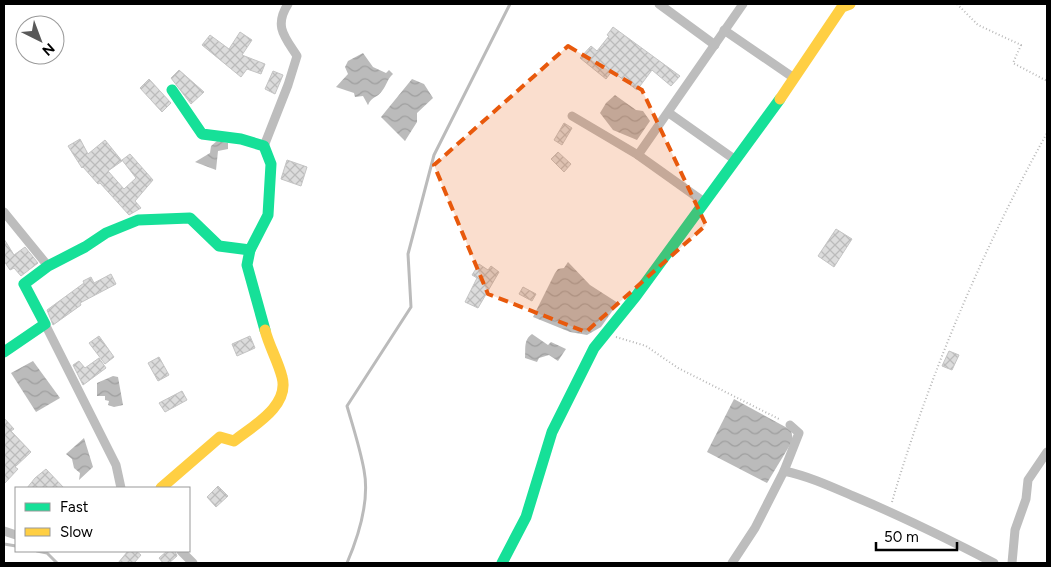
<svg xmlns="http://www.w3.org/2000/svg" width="1051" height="567" font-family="Figtree,sans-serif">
<defs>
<pattern id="water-waves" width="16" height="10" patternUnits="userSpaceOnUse" patternTransform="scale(1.25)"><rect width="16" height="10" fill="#bbb"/><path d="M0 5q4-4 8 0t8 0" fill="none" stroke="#9f9f9f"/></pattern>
<pattern id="building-cross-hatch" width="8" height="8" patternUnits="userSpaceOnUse" patternTransform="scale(1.25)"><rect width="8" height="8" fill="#dcdcdc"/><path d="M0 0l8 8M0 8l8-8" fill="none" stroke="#bbb"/></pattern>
</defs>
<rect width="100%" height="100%" fill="#fff"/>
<g fill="url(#water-waves)">
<path d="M363,53L373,67L386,73L389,70L393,74C387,79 387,85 382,91C377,98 372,96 368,105L363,96L355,97L354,93L336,87L348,74L345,67L348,61Z"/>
<polygon points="412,79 424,84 433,98 417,113 417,122 405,141 381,117"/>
<polygon points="615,95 636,110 643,111 650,121 637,140 613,130 600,113 606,103"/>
<polygon points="217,141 228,143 228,149 218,151 216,170 195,162 210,153 211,146"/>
<polygon points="568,262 590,285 618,303 601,327 587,335 570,332 533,317 555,273 558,269 564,268"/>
<path d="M532,334L548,345L551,342L566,349L558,361L549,355L539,358L537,362L525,358C526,350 523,340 532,334Z"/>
<polygon points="33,361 60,398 36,412 11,373"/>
<polygon points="113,376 118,377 123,405 114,407 108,405 109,401 105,400 105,396 97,396 97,383"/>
<polygon points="734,399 791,430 793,440 767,483 707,452"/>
<polygon points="84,438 93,467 79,480 80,473 74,468 72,459 66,454"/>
</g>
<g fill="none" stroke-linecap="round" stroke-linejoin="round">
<g stroke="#bbb" stroke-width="3">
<polyline points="4,544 16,546"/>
<polyline points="37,551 47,553 57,563"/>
<path d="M347,563C359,535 370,501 364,470C360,448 353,427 347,406L411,307L408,254L434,155L510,4"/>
</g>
</g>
<g fill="url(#building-cross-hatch)" stroke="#c4c4c4">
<polygon points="613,27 680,76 671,86 652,70 637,90 612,71 606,79 580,58 591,46 597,51 609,36 607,35"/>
<polygon points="240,32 252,40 242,55 265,64 261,74 247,69 241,77 202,45 210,35 229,49"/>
<polygon points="179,70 204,92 191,104 171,78"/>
<polygon points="273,71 283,75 275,94 265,89"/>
<polygon points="149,79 171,103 162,112 140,88"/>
<polygon points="564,123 572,128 562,145 554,140"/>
<polygon points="80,139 88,154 105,140 122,161 108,171 124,189 136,178 122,160 130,154 153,180 135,201 141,208 129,215 100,183 98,184 83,167 82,168 68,146"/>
<polygon points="558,152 571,164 564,172 551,159"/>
<polygon points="287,160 307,167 301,186 281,179"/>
<polygon points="836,229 852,239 834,267 818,256"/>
<polygon points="4,239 14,255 25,247 38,263 21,276 14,268 10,270 4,261"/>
<polygon points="479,264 488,270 491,266 499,272 478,308 465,302 477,278 472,275"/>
<polygon points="111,274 116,284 80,303 81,305 53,325 47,310 84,283 83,281 91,277 94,283"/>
<polygon points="523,287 536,294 532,301 519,294"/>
<polygon points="99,336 114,357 105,364 89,343"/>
<polygon points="250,336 255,348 237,356 232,344"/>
<polygon points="949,351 959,355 952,370 942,366"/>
<polygon points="159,357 169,375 158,381 148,363"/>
<polygon points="99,358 106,368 83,385 73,365 79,361 85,368"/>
<polygon points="182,391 187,400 165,412 159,403"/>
<polygon points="4,418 14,429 11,431 31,452 15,467 18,469 4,484"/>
<polygon points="46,469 64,488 27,488 35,478"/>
<polygon points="218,486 228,496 216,507 207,497"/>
<polygon points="128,551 136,551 141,555 134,563 118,563"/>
<polygon points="167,551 175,551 177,556 169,563 163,563 159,558"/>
</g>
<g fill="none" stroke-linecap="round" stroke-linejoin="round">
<g stroke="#b8b8b8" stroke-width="2" stroke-dasharray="1 2.5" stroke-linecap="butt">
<polyline points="957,4 978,25 1021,45 1013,63 1047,81"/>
<polyline points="616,337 646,346 678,368 781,420"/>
<path d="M892,502C928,378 984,246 1047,133"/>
</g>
<g stroke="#bdbdbd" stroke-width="9">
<polyline points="659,4 715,45"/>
<polyline points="724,30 794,78"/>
<polyline points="669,113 734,159"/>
<polyline points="572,116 638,155 704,202"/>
<path d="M264,146L288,85L297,56C284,36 274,26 288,4"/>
<polyline points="638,155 743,4"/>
<polyline points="4,212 48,266"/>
<polyline points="45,324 116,465 121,488"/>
<polyline points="784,471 799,433 790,425"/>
<polyline points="4,531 16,535"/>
<polyline points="181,551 193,563"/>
<path d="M732,563L755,528L784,471C808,476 830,486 853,496C901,516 948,539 994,563"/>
<polyline points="1012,563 1015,530 1026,499 1028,480 1047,452"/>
</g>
<g stroke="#16e098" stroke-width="11">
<polyline points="172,90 202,134 241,139 264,146 271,164 268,215 250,250 247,265 265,330"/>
<polyline points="4,352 45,324 24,284 48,266 85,247 106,233 138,220 190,218 219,246 250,250"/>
<polyline points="502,563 526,517 552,432 594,348 636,296 780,99"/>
</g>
<g stroke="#ffcf43" stroke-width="11">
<polyline points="780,99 842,7 850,4"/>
<path d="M161,488L220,437L234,441C253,426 290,406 282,377C278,361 269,346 265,330"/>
</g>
</g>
<path fill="#e8590c" fill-opacity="0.2" stroke="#e8590c" stroke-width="4" stroke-dasharray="10 6" stroke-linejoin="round" d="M568,46L642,90L706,225L586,332L488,294L434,165Z"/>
<rect width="1051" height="567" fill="none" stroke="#000000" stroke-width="10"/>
<rect x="15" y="487" width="175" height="65" fill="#ffffff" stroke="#999999"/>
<rect x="25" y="503" width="25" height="8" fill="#16e098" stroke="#999999"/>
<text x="60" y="512" font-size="15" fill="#000000">Fast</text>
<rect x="25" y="528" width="25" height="8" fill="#ffcf43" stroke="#999999"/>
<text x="60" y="537" font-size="15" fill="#000000">Slow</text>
<g transform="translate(40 40) rotate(138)"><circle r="24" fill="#ffffff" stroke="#999999"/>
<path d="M0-4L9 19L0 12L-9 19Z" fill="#595959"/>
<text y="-8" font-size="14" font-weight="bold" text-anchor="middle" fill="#000000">N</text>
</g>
<path d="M876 542v8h81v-8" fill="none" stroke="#000000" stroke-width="2.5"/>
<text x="884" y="542" font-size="15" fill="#000000" stroke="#ffffff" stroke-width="4" paint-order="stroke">50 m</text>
</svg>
